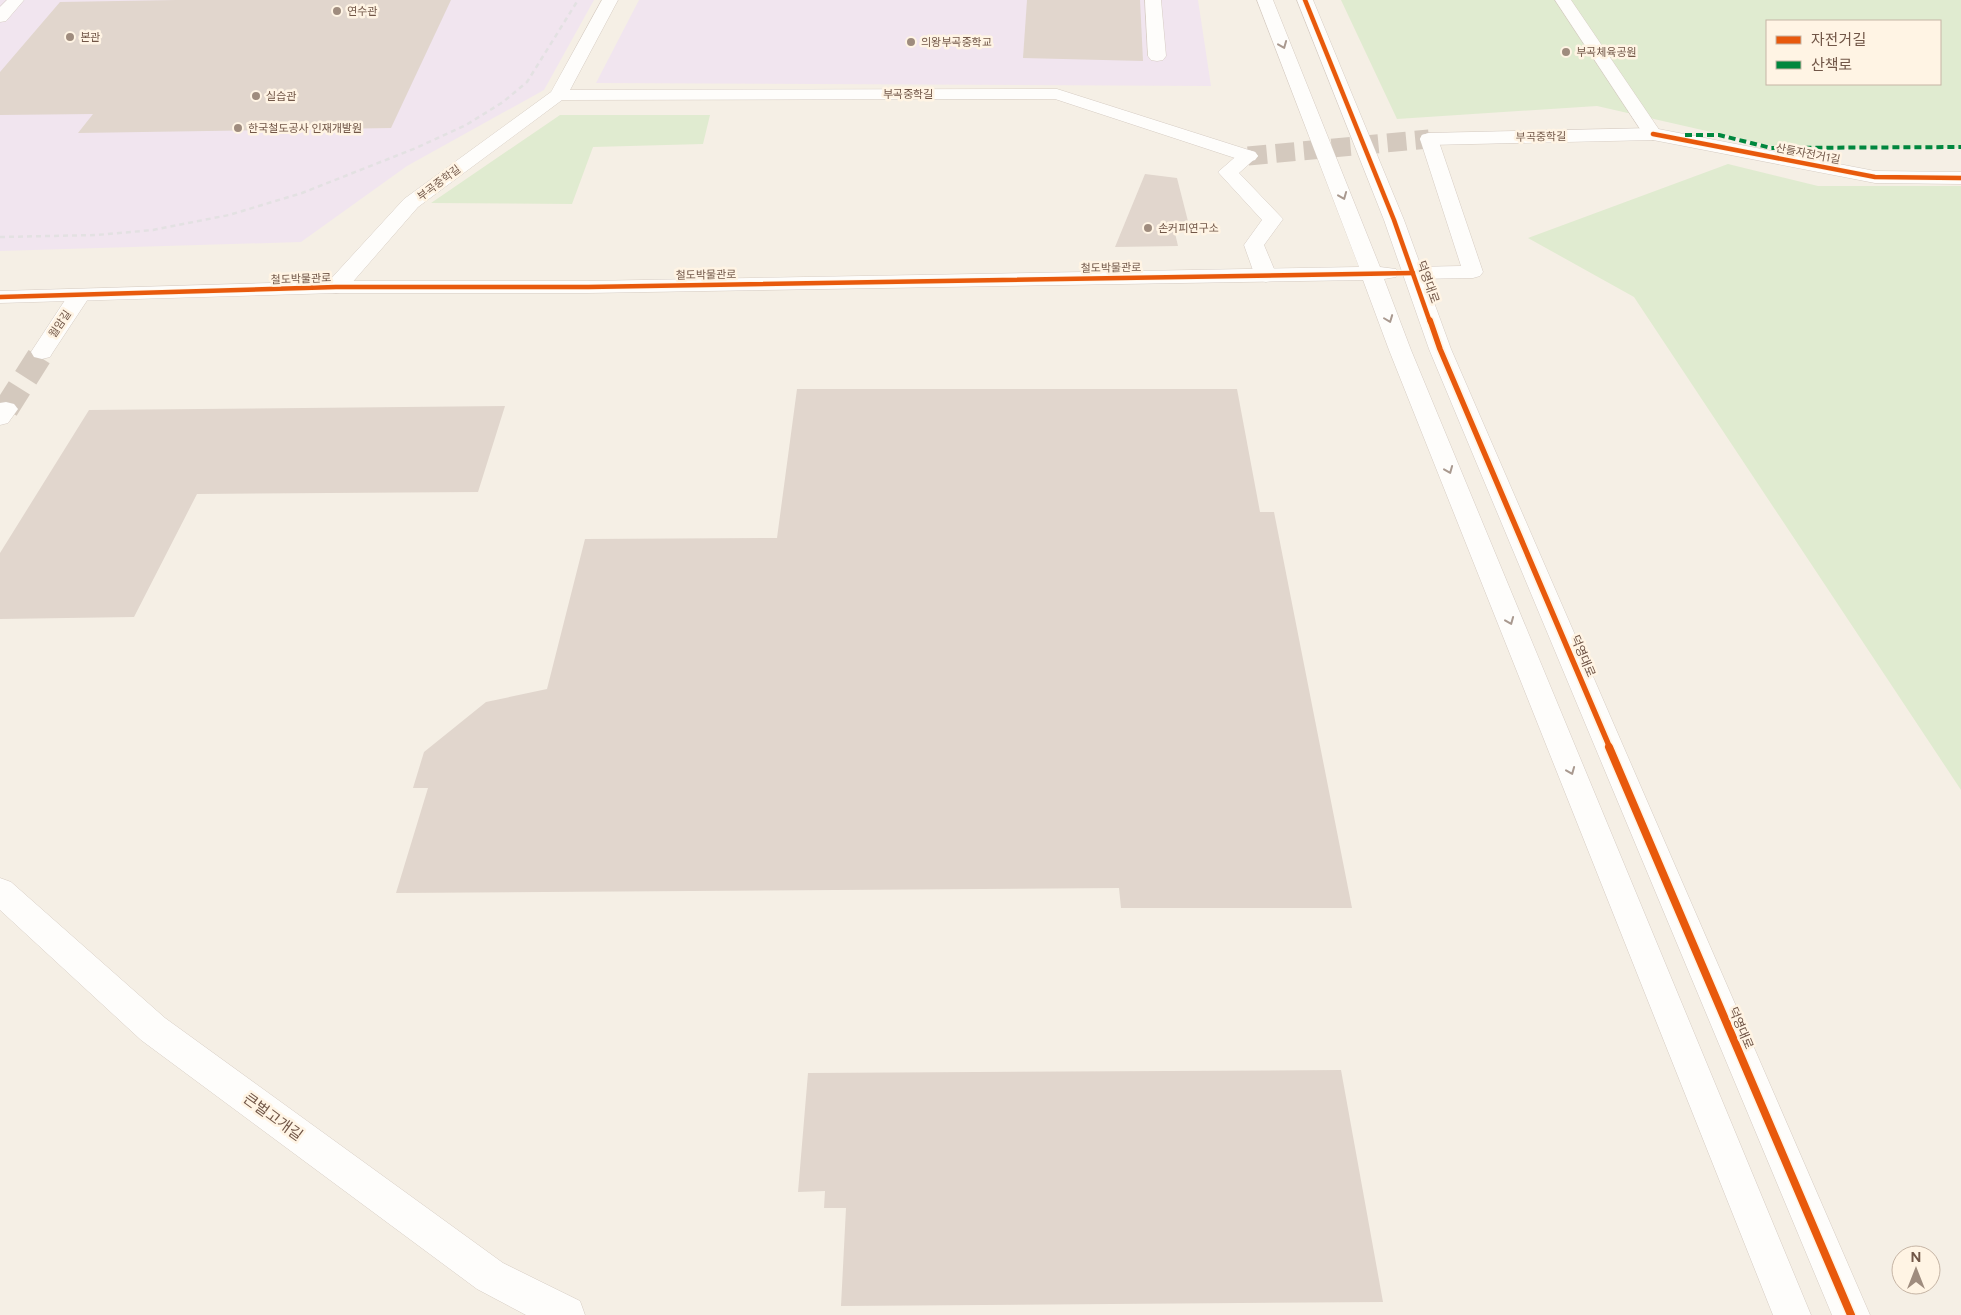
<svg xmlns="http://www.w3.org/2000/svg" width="1961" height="1315" font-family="Figtree,'Noto Sans KR',sans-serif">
<rect width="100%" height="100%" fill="#f5efe5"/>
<g fill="#f1e5ef">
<polygon points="0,0 594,0 544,90 407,166 301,242 0,251"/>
<polygon points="639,0 1198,0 1211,86 596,83"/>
</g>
<g fill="#e0ebd0" fill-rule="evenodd">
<path d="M1341,0H1961V148L1785,149L1597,106L1397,119ZM1767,21H1940V84H1767Z"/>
<polygon points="560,115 710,115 703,144 593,147 572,204 431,203"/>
<polygon points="1728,164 1818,186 1961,186 1961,790 1634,297 1528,238"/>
</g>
<g fill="#e1d6cd">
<polygon points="176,0 451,0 391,128 78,133 93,114 0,115 0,72 60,2"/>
<polygon points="1027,0 1140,0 1143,61 1023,58"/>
<polygon points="1145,174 1177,178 1191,233 1175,233 1178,246 1115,247"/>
<polygon points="797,389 1237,389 1260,512 1274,512 1352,908 1121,908 1119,888 396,893 428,788 413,788 424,752 486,702 547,689 585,539 777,538"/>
<polygon points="505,406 478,492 197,494 134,617 0,619 0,553 89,410"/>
<polygon points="1341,1070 1383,1302 841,1306 846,1208 824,1208 825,1191 798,1192 808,1073"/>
</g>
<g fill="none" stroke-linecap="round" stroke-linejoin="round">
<polyline stroke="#d4c9be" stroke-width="19" stroke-dasharray="19 9" stroke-linecap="butt" points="1248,156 1429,139"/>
<polyline stroke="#d4c9be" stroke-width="25" stroke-dasharray="25 12" stroke-linecap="butt" points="6,409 42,352"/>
<defs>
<g id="service">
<polygon points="7,0 24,0 6,21 0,22 0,7"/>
<polygon points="1145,0 1161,0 1166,56 1163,60 1157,61 1151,60 1148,56"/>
<polygon points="1555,0 1571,0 1662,134 1660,138 1653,140 1646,138"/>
<polygon points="1429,133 1436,135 1438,139 1483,272 1480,276 1473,278 1413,279 1406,277 1402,273 1406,269 1413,267 1461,266 1420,139 1422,135"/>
<polygon points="1248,150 1255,152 1258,156 1239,173 1283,219 1264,245 1277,276 1273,280 1266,282 1259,280 1255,276 1244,245 1262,220 1218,172 1241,152"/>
</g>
<g id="minor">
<polygon points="602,0 618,0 570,90 1057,89 1255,152 1258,156 1255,160 1248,162 1241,160 1055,99 562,100 418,207 344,292 336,293 328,292 325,287 328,282 404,199 551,92"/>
<polygon points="1653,128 1875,171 1961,172 1961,184 1875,183 1653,140 1429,145 1422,143 1420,139 1422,135 1429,133"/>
<polygon points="79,290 87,291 90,296 53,352 50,357 42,359 34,357 31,352 71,291"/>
<polygon points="6,402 14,404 18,409 8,423 0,425 0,403"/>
<polygon points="0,878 11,882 165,1018 503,1263 580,1301 585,1315 526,1315 477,1289 141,1040 0,910"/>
</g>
<g id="tertiary">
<polygon points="1257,0 1273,0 1380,267 1396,269 1400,273 1396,277 1384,279 1411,350 1811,1315 1773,1315 1389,350 1363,280 588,293 336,293 0,303 0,291 336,281 588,281 1359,267"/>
<polygon points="1297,0 1313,0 1404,220 1451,349 1870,1315 1832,1315 1429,349 1384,220"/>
</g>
</defs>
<use href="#service" stroke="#d6ccc3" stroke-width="1"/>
<use href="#minor" stroke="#d6ccc3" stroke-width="1"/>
<use href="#tertiary" stroke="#d6ccc3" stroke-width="1"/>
<use href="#service" fill="#fefdfb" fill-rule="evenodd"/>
<use href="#minor" fill="#fefdfb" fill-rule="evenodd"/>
<use href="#tertiary" fill="#fefdfb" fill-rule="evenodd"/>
<polyline stroke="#e3e1e2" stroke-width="2.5" stroke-dasharray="5 4" stroke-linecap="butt" points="0,237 97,235 153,230 229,215 302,193 416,148 466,125 503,102 527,82 578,0"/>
<polyline stroke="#00873e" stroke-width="4" stroke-dasharray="7 4" stroke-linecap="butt" points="1685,135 1719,135 1771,148 1961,147"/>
<defs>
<g id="cycleway-far2">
<polyline points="1305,0 1394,220 1430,322"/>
<polyline points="1653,134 1875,177 1961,178"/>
<polyline points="0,297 336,287 588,287 1413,273"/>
</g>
<polyline id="cycleway-far1" points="1430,320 1440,349 1610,748"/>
<polyline id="cycleway" points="1609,747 1851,1315"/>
</defs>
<use href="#cycleway-far2" stroke="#fff4e4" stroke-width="6"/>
<use href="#cycleway-far1" stroke="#fff4e4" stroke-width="9"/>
<use href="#cycleway" stroke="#fff4e4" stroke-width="11"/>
<use href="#cycleway-far2" stroke="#e8590c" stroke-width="4.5"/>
<use href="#cycleway-far1" stroke="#e8590c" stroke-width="5.5"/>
<use href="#cycleway" stroke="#e8590c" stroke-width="8"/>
</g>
<defs><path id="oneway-chevron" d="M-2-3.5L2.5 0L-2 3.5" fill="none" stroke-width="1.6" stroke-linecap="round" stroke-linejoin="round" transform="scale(1.25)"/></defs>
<g stroke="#a9998f">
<use href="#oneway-chevron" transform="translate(1283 45) rotate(68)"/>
<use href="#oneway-chevron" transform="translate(1343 196) rotate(68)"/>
<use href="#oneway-chevron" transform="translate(1389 319) rotate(69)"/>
<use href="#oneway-chevron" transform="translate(1449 470) rotate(68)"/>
<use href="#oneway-chevron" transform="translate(1510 621) rotate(68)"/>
<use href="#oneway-chevron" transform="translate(1571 771) rotate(68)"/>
</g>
<g fill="#9f8c7e" stroke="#fff4e4" stroke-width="2">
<circle cx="337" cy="11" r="5"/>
<circle cx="70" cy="37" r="5"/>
<circle cx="911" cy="42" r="5"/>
<circle cx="1566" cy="52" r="5"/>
<circle cx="256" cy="96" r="5"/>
<circle cx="238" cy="128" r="5"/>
<circle cx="1148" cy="228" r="5"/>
</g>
<g text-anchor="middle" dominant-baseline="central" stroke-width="5" stroke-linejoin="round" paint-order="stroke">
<g font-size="11" fill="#715647" stroke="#fff4e4" text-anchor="start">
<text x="347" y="11">연수관</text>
<text x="80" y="37">본관</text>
<text x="921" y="42">의왕부곡중학교</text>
<text x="1576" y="52">부곡체육공원</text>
<text x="266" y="96">실습관</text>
<text x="248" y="128">한국철도공사 인재개발원</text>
<text x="1158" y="228">손커피연구소</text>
</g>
<g font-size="11" fill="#715647" stroke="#fff4e4">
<text x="908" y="94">부곡중학길</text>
<text transform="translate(1541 137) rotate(-1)">부곡중학길</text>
<text transform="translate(1808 154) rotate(11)">산들자전거1길</text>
<text transform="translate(439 183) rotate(-37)">부곡중학길</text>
<text transform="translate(1111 268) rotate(-1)">철도박물관로</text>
<text transform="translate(706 275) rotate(-1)">철도박물관로</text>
<text transform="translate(301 279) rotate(-2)">철도박물관로</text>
<text transform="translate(60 324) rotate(-56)">월암길</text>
</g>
<g font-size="12" fill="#715647" stroke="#fff4e4">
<text transform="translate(1428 282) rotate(70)">덕영대로</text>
<text transform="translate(1583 656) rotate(67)">덕영대로</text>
<text transform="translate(1741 1028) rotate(67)">덕영대로</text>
</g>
<g font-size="15" fill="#715647" stroke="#fff4e4">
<text transform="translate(273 1117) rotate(36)">큰벌고개길</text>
</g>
</g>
<rect x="1766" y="20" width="175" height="65" fill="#fff4e4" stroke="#c6b5a5"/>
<rect x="1776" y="36" width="25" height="8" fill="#e8590c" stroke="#c6b5a5"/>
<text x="1811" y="45" font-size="15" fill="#715647">자전거길</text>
<rect x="1776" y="61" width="25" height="8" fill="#00873e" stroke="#c6b5a5"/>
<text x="1811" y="70" font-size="15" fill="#715647">산책로</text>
<g transform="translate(1916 1270)"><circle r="24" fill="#fff4e4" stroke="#c6b5a5"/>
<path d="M0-4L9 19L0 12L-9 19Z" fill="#9f8c7e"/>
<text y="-8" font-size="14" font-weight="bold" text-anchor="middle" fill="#715647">N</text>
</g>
</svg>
